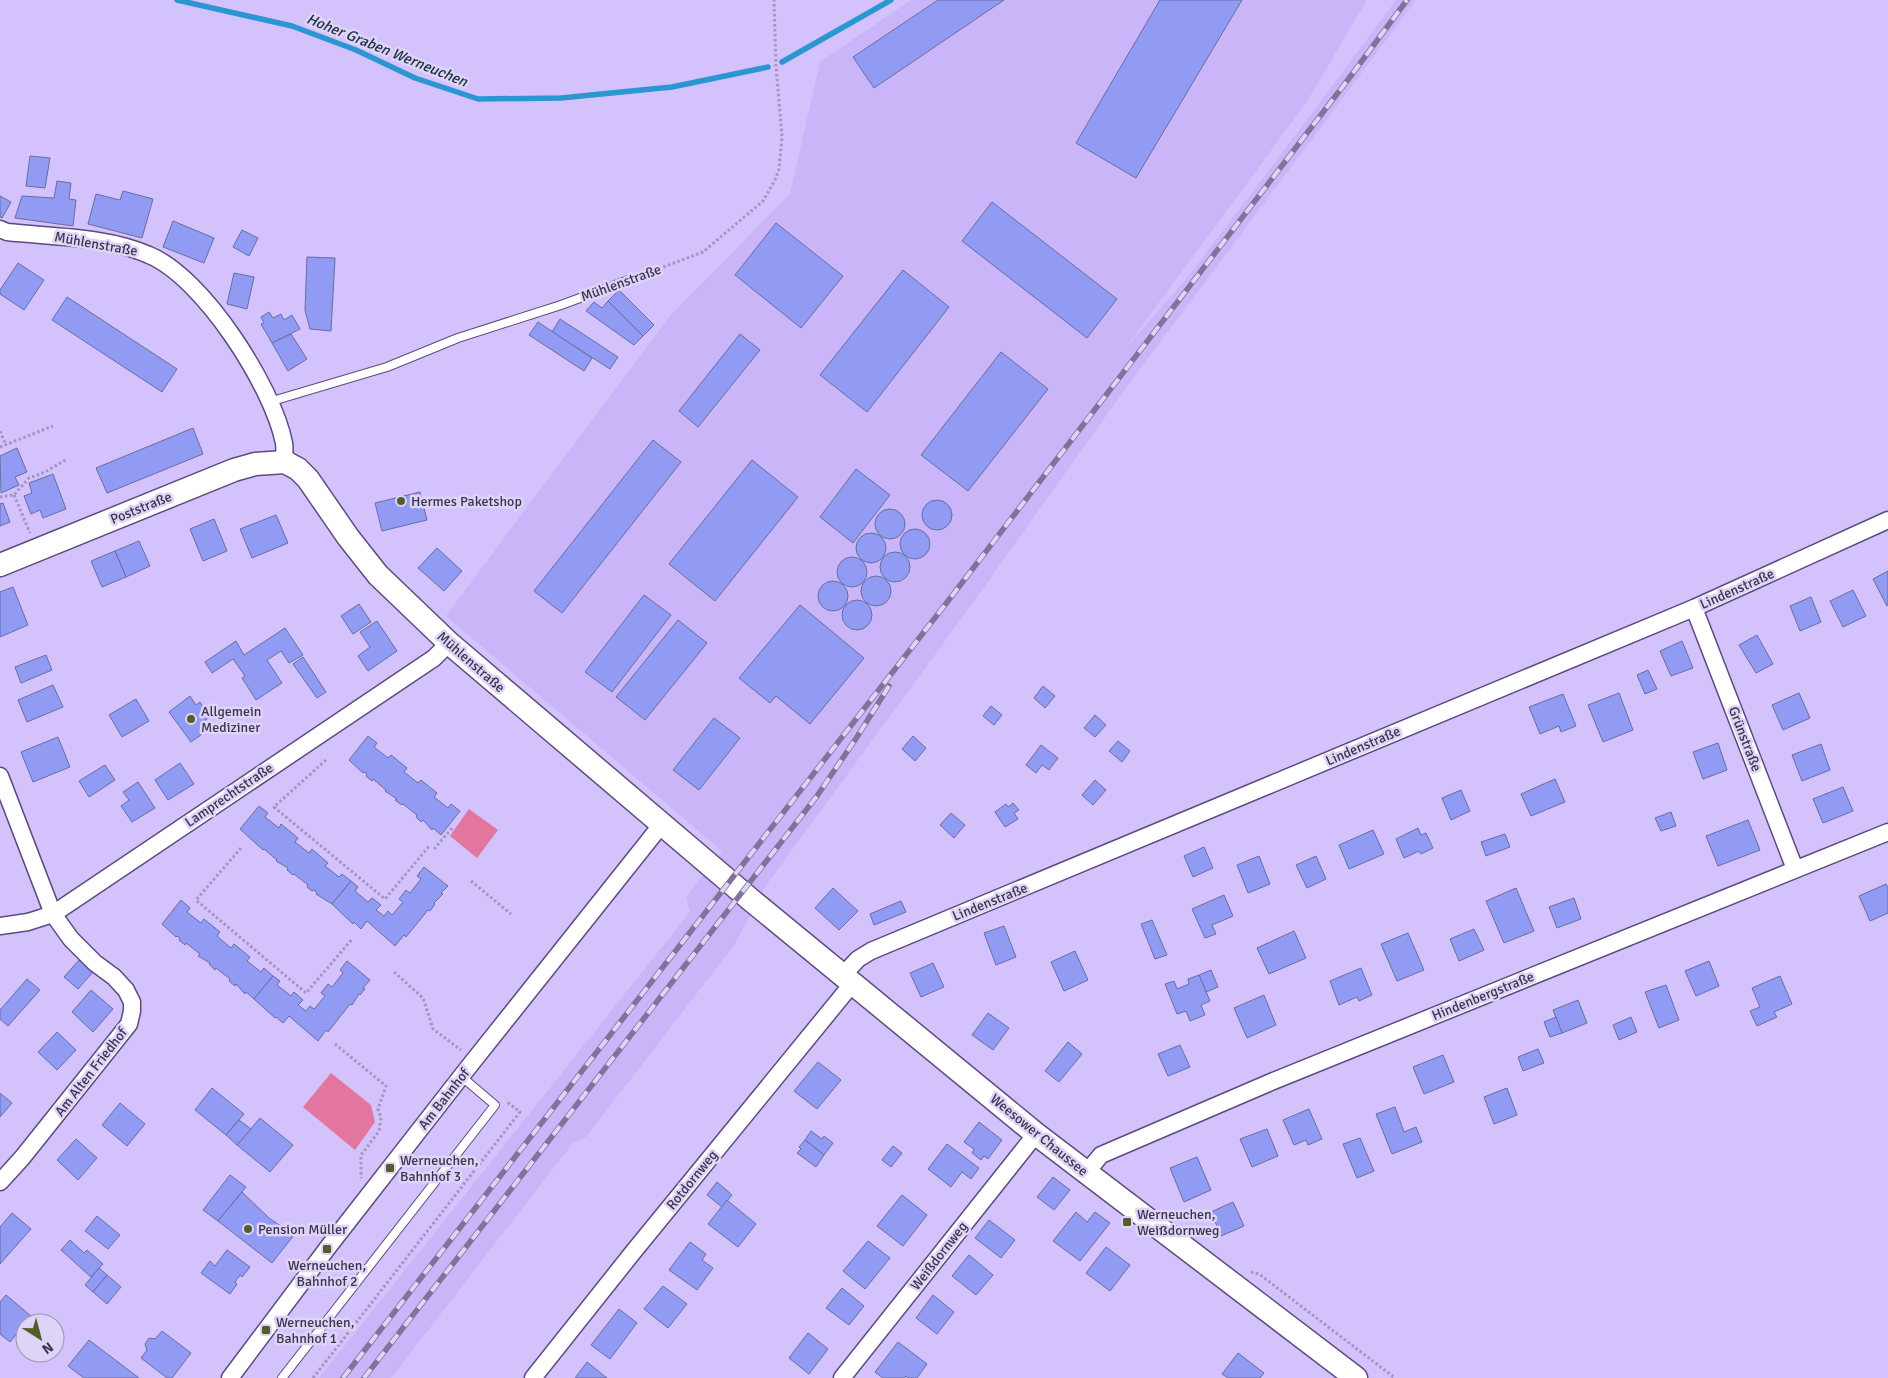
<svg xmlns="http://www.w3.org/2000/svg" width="1888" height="1378" font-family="Signika,sans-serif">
<rect width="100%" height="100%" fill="#d4c2fd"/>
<polygon fill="#c9b5f7" points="911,0 1367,0 1306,103 1124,350 1187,278 1303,125 1396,0 1416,0 1133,378 972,604 765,887 735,944 586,1137 573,1143 391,1378 319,1378 690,912 686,897 722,851 446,616 669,317 790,194 820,62"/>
<g fill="#e3769e">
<polygon points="469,809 498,830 477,858 450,836"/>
<polygon points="331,1073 371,1105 375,1122 355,1150 303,1107"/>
</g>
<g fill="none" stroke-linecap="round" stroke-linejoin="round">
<g stroke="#2b97d2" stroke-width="5.5">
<polyline points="177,0 292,26 356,50 415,78 478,99 561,98 672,87 768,67"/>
<polyline points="782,62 891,0"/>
</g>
</g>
<g fill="#929bf3" stroke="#676da2">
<polygon points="938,0 1004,0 874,88 853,57"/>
<polygon points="1160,0 1242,0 1136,178 1076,143"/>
<polygon points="30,156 50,158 45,188 26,186"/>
<polygon points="57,181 71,183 69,199 76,200 73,226 15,218 22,196 54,198"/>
<polygon points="123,191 153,199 142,238 88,224 96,194 120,200"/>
<polygon points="0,196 11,202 2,218 0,217"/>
<polygon points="992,202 1117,299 1087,338 962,241"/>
<polygon points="173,221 214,238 204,263 163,247"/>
<polygon points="776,223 843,276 801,328 735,275"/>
<polygon points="242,230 258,238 249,256 233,247"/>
<polygon points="307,257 335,258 331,331 310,329 305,310"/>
<polygon points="18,263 44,280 24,310 0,294 0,290"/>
<polygon points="903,270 949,307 867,412 820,375"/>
<polygon points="234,273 254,277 247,309 227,304"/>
<polygon points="619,290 654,325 643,336 608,301"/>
<polygon points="67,297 177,369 162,392 52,320"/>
<polygon points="608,301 643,336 634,345 586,311 594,302 602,308"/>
<polygon points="269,312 273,318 281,314 284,320 292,315 300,329 272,343 261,324 264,323 261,317"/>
<polygon points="560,319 618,357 610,369 552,332"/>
<polygon points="538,322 592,358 584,371 529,335"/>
<polygon points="291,334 307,359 288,371 272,343"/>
<polygon points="740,334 760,350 698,427 679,411"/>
<polygon points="1001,352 1048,389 968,491 921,455"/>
<polygon points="193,428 203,454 107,493 96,468"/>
<polygon points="653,440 681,462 562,613 534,591"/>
<polygon points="17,448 27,472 15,477 19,485 1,493 0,456"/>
<polygon points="752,460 798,497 715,601 669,564"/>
<polygon points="856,469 890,495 853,543 820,517"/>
<polygon points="53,474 66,509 43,518 40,510 31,514 24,496 32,493 29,483"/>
<polygon points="420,492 427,520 382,531 375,503"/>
<circle cx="937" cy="515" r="15"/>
<polygon points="3,503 10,522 0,526 0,504"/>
<circle cx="890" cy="524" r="15"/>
<polygon points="276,515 288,543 252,558 240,529"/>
<polygon points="214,519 227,551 203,561 190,529"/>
<circle cx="915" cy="544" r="15"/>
<circle cx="871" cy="548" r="15"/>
<polygon points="139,541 150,566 126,577 115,551"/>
<polygon points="437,548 462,571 444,591 418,568"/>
<polygon points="115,551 126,577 102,587 91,561"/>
<circle cx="895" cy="567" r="15"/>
<circle cx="852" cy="572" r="15"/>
<polygon points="1888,571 1888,605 1887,606 1873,579"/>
<circle cx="876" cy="591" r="15"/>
<circle cx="833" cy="596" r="15"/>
<polygon points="13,587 28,625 0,637 0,592"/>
<polygon points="1853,590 1866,616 1843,627 1830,601"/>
<polygon points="644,595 671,615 612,692 585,672"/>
<polygon points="1811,597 1821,622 1800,631 1790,606"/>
<circle cx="857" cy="615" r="15"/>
<polygon points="359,604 371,622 353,634 341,616"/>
<polygon points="800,605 864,658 810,724 776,696 770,703 739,678"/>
<polygon points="678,620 707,643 645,720 616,697"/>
<polygon points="377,621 397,651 368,671 358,656 370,647 360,632"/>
<polygon points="285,628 303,655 289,663 281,651 267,660 282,683 256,700 242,678 245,676 233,659 212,673 205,662 236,641 244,655"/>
<polygon points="1757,635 1773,664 1756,673 1739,645"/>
<polygon points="1682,641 1693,668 1671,676 1660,651"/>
<polygon points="46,655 52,670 21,683 15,667"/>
<polygon points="303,657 326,692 317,698 293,664"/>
<polygon points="1648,670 1657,689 1645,694 1637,675"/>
<polygon points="53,685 63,707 27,722 18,700"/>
<polygon points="1043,686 1055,696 1045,708 1034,698"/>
<polygon points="1619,693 1633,730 1603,742 1588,705"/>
<polygon points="1799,693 1810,718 1783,730 1772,705"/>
<polygon points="1563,694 1576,726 1561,732 1559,726 1540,734 1529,707"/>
<polygon points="190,696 196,705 200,702 210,717 204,721 209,729 191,742 169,712"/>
<polygon points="136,699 149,721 122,737 109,715"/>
<polygon points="991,706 1002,715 994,725 983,716"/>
<polygon points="1095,715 1106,725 1095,737 1084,728"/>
<polygon points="714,718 740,738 699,790 673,770"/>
<polygon points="368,736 377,743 374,747 388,758 391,755 407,768 404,772 418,783 421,780 437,793 434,797 448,808 451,804 460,811 441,835 433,828 432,830 423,820 421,822 416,817 417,815 403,804 402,805 395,800 397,799 385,791 386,790 373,779 372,781 366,776 367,774 364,772 363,773 349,760"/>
<polygon points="913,736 926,748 915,761 902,749"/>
<polygon points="58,737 70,767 33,782 21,752"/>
<polygon points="1118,741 1130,751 1122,762 1109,751"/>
<polygon points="1718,743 1727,770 1703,779 1693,752"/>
<polygon points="1821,744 1830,770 1802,781 1792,755"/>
<polygon points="1041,745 1058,758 1049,770 1042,765 1036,773 1026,765"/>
<polygon points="180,763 194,784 168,800 155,780"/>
<polygon points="105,765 115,780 89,797 79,781"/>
<polygon points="1555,779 1565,802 1531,816 1521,794"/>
<polygon points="1095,780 1106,790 1093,805 1082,795"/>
<polygon points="138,782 155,808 132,822 121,806 129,800 123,792"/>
<polygon points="1843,787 1853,811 1823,823 1813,799"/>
<polygon points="1461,790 1470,811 1451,820 1442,798"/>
<polygon points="1013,803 1019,810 1014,813 1018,819 1005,827 995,812 1006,804 1008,807"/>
<polygon points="259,806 268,813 265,817 279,828 281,824 298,838 295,842 309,853 312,849 328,863 325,866 339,877 342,874 351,881 332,904 316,894 317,893 314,890 312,891 307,887 308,885 294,874 293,875 287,870 288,868 276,861 277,860 264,849 263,850 240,829"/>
<polygon points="1671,812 1676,826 1661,831 1655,818"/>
<polygon points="951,813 965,825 954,838 940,825"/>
<polygon points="1748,820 1760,850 1718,866 1706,836"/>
<polygon points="1418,828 1421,835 1426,833 1433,848 1421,854 1419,851 1404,858 1396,839"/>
<polygon points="1373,830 1384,854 1349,869 1339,845"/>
<polygon points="1505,834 1510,847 1486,856 1481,842"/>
<polygon points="1204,847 1213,868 1193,877 1184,856"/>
<polygon points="1259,856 1270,884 1248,893 1237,865"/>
<polygon points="1316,856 1326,879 1307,888 1296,865"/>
<polygon points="424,867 448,886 441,893 443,894 434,903 435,904 430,911 428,910 406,937 404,935 395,946 367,921 361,929 354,922 353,924 332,904 351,881 358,887 355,891 368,902 372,898 381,905 376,910 384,916 388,911 392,915 403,902 399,899 406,890 410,893 421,879 417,876"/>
<polygon points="1886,884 1888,888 1888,913 1870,921 1859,896"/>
<polygon points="833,888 858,911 839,930 815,908"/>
<polygon points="1516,888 1534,931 1504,943 1486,901"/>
<polygon points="1224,895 1233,916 1212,925 1216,934 1205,938 1192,909"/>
<polygon points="1574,898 1581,919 1557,928 1549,907"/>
<polygon points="181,900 190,908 187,912 201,923 204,919 220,932 217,936 231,948 234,944 250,957 247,961 261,972 264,968 273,976 254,999 246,992 245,994 236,984 235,986 229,981 230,979 216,968 215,970 209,964 210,963 198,956 200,954 186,943 185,945 179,940 180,938 177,936 176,937 162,924"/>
<polygon points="901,901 906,912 874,925 870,914"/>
<polygon points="1152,920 1167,955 1155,959 1141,924"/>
<polygon points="1004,926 1016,957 996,965 984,933"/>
<polygon points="1474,929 1484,950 1459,961 1450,939"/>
<polygon points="1294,931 1306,958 1269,974 1257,948"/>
<polygon points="1408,933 1424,970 1397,981 1381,944"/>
<polygon points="1075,951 1088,980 1064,991 1051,962"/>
<polygon points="79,960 93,972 78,989 64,977"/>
<polygon points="347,961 370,980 363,988 365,989 360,995 359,994 352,1005 350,1004 328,1032 326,1030 318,1041 289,1016 283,1023 276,1017 275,1018 254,999 273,976 280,981 277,985 291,996 294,992 303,1000 298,1005 306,1011 310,1006 314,1009 325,996 321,993 328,984 332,987 343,973 340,970"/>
<polygon points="1709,961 1719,986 1696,996 1685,971"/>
<polygon points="933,963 944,987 921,997 910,973"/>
<polygon points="1361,968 1372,995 1359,1001 1357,997 1339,1005 1330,981"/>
<polygon points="1211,970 1218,987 1206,992 1199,975"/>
<polygon points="1199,975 1210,1001 1201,1005 1205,1015 1190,1021 1186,1011 1177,1014 1165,984 1174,981 1177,989 1189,984 1188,979"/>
<polygon points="1780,976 1792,1004 1774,1012 1777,1017 1757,1026 1750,1011 1760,1007 1752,988"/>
<polygon points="27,979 40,990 8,1026 0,1019 0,1010"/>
<polygon points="1666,985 1679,1020 1659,1028 1645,992"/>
<polygon points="91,990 113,1009 93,1032 72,1012"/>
<polygon points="1264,995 1276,1025 1247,1038 1234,1008"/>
<polygon points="1578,1000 1587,1023 1562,1033 1553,1010"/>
<polygon points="988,1013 1009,1028 993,1050 972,1035"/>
<polygon points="1556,1017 1562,1033 1550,1037 1544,1022"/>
<polygon points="1631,1017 1637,1032 1619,1040 1613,1025"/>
<polygon points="57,1032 76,1050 57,1070 38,1052"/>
<polygon points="1068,1042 1082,1054 1059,1082 1045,1071"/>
<polygon points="1180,1045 1190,1067 1168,1076 1158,1054"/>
<polygon points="1538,1049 1544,1063 1523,1071 1518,1057"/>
<polygon points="1443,1055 1454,1082 1424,1094 1413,1067"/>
<polygon points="818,1062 841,1080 817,1109 794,1091"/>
<polygon points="212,1088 244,1114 226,1135 195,1110"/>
<polygon points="1507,1088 1517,1115 1494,1124 1484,1097"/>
<polygon points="0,1093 12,1103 0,1117"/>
<polygon points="120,1103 145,1124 127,1146 102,1125"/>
<polygon points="1395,1107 1404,1132 1416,1127 1422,1142 1392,1154 1376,1114"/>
<polygon points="1309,1109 1322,1139 1308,1145 1306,1140 1294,1145 1283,1120"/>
<polygon points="260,1118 293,1145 270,1172 237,1145"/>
<polygon points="239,1120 251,1129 237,1145 226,1135"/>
<polygon points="979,1122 1002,1140 988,1159 984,1156 981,1160 972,1153 974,1149 964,1142"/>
<polygon points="1267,1129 1278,1156 1252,1167 1240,1139"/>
<polygon points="811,1131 822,1139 824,1136 833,1143 824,1155 805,1140"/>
<polygon points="1360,1138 1374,1171 1357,1178 1343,1144"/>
<polygon points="76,1139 97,1158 78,1180 57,1160"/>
<polygon points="805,1140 824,1155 816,1167 797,1153 801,1149 799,1147"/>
<polygon points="947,1144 979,1168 971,1179 962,1172 951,1187 928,1169"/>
<polygon points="893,1146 902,1153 891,1167 882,1160"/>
<polygon points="1197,1157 1211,1190 1184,1202 1170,1168"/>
<polygon points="230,1175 246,1187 218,1221 203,1210"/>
<polygon points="1053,1177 1070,1190 1054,1210 1037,1197"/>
<polygon points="717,1182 732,1195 722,1207 707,1195"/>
<polygon points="242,1192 269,1218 294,1235 272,1263 218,1221"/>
<polygon points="902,1195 927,1215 903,1246 877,1226"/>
<polygon points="727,1200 756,1224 738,1247 708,1224"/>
<polygon points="1233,1202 1244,1226 1221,1236 1211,1212"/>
<polygon points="1076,1212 1087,1222 1095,1212 1110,1223 1080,1261 1053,1241"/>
<polygon points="12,1213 31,1229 0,1264 0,1227"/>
<polygon points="97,1216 120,1235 108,1249 85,1231"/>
<polygon points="989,1220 1015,1240 1001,1258 975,1238"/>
<polygon points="70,1240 84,1253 87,1250 103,1264 91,1277 61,1250"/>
<polygon points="868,1241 890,1258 865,1289 843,1271"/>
<polygon points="690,1242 706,1254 702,1260 713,1268 697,1290 669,1270"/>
<polygon points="1106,1247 1130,1265 1110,1291 1086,1273"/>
<polygon points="227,1250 250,1267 242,1277 240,1275 235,1282 237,1284 230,1294 201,1273 210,1261 215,1266"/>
<polygon points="969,1255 993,1275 976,1295 952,1276"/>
<polygon points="99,1268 107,1275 93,1292 85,1285"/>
<polygon points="107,1275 121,1287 107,1304 93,1292"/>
<polygon points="663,1286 687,1304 668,1328 644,1309"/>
<polygon points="842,1288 864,1306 849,1325 826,1308"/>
<polygon points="6,1295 31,1316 10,1342 0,1334 0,1302"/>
<polygon points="933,1295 954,1312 937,1334 916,1318"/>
<polygon points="619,1309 637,1323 610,1359 591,1345"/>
<polygon points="162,1331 191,1353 172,1378 167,1378 141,1358 147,1350 145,1344 149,1338 155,1339"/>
<polygon points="808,1333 828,1349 809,1374 789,1358"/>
<polygon points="89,1340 139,1378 84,1378 68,1366"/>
<polygon points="898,1342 927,1364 917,1378 908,1378 906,1376 904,1378 883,1378 875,1372"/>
<polygon points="1238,1353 1264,1373 1260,1378 1228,1378 1222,1374"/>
<polygon points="587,1362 607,1378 575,1378"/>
</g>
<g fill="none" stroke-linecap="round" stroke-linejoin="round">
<defs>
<g id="lane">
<polyline points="269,402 387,367 458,338 561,305 629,280"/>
<polyline points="282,1378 495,1105 462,1077"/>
</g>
<g id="street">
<path d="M0,229L7,232C53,237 106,236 149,255C203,277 273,387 284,443C285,449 284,456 285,462"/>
<polyline points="1694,608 1795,869"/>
<polyline points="0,776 53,914 71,939 95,963 114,977 126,990 132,1002 132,1011 129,1024 22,1158 0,1182"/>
<polyline points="0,926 28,922 53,914 434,658 449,643"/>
<polyline points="843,975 858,959 871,951 1694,608 1888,520"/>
<polyline points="1086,1173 1101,1155 1271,1082 1888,832"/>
<polyline points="230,1378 329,1246 467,1069 662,824"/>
<polyline points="533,1378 634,1251 852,984"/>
<polyline points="842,1378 1036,1134"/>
</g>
<polyline id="secondary" points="0,565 234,470 255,464 285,462 298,469 308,479 348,537 378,575 449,643 751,900 1036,1134 1356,1378"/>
</defs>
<use href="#lane" stroke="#5c4b7e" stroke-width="10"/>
<use href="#street" stroke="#5c4b7e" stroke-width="19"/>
<use href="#secondary" stroke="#5c4b7e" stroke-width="25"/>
<g stroke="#a394c4" stroke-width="3" stroke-dasharray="2.5 2.5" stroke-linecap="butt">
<polyline points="640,276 703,252 763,201 775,180 779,169 782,137 776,66 774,0"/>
<polyline points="0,431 6,445"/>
<polyline points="0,447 53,426"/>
<polyline points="14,495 30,533"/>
<polyline points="0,497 14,495 29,478 45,472 67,459"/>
<polyline points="326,760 274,807 385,899 430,845"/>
<polyline points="241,848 196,900 306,993 353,938"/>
<polyline points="434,849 453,827"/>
<polyline points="471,881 511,914"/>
<polyline points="394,972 423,998 433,1029 461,1050"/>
<polyline points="335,1044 386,1086 378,1109 381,1118 379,1131 361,1155 361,1178"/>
<polyline points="1251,1272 1259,1274 1395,1378"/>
<polyline points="313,1378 520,1112 506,1101"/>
</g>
<use href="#lane" stroke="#fff" stroke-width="8"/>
<use href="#street" stroke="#fff" stroke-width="16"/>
<use href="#secondary" stroke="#fff" stroke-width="22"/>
<defs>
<g id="rail">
<polyline points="343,1378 948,601 1347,81 1407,0"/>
<polyline points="364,1378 817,796 857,737 889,686"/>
</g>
</defs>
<use href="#rail" stroke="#7f739b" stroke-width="5.5"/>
<use href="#rail" stroke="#ded4f8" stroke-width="4" stroke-dasharray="11" stroke-linecap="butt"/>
</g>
<g fill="#535c2b" stroke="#ded4f8" stroke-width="2">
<circle cx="401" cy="501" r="5"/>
<circle cx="191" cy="719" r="5"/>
<rect x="385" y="1163" width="10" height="10" rx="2.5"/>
<rect x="1122" y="1217" width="10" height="10" rx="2.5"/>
<circle cx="248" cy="1229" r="5"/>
<rect x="322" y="1244" width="10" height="10" rx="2.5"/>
<rect x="261" y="1325" width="10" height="10" rx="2.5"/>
</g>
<g text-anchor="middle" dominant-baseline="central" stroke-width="5" stroke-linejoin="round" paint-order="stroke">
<g font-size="14" fill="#3b344c" stroke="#ded4f8">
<text transform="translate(96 244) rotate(10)">Mühlenstraße</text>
<text transform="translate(621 283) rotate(-20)">Mühlenstraße</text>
<text transform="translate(141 508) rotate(-22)">Poststraße</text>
<text transform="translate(1737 589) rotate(-24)">Lindenstraße</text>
<text transform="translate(471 662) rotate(41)">Mühlenstraße</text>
<text transform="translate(1745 739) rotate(69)">Grünstraße</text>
<text transform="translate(1363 746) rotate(-23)">Lindenstraße</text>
<text transform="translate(229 795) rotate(-34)">Lamprechtstraße</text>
<text transform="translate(990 902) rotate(-22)">Lindenstraße</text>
<text transform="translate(1483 996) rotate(-22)">Hindenbergstraße</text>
<text transform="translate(91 1072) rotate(-52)">Am Alten Friedhof</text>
<text transform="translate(444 1099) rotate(-52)">Am Bahnhof</text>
<text transform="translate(1039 1135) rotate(39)">Weesower Chaussee</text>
<text transform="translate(692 1180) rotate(-51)">Rotdornweg</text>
<text transform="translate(939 1256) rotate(-52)">Weißdornweg</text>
</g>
<g font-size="14" fill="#3b344c" stroke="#ded4f8" text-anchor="start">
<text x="411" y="501">Hermes Paketshop</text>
<text x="201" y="711">Allgemein<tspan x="201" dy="16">Mediziner</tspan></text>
<text x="400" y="1160">Werneuchen,<tspan x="400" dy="16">Bahnhof 3</tspan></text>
<text x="1137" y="1214">Werneuchen,<tspan x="1137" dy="16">Weißdornweg</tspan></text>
<text x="258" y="1229">Pension Müller</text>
<text x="327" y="1265" text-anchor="middle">Werneuchen,<tspan x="327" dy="16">Bahnhof 2</tspan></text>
<text x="276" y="1322">Werneuchen,<tspan x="276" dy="16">Bahnhof 1</tspan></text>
</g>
<g font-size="15" font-style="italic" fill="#1a303e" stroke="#ded4f8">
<text transform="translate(387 50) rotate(22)">Hoher Graben Werneuchen</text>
</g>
</g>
<g transform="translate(40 1338) rotate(144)"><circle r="24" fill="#ded4f8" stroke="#9d94b3"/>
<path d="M0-4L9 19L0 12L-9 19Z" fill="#535c2b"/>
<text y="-8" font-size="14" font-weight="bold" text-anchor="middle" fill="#3b344c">N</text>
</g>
</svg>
